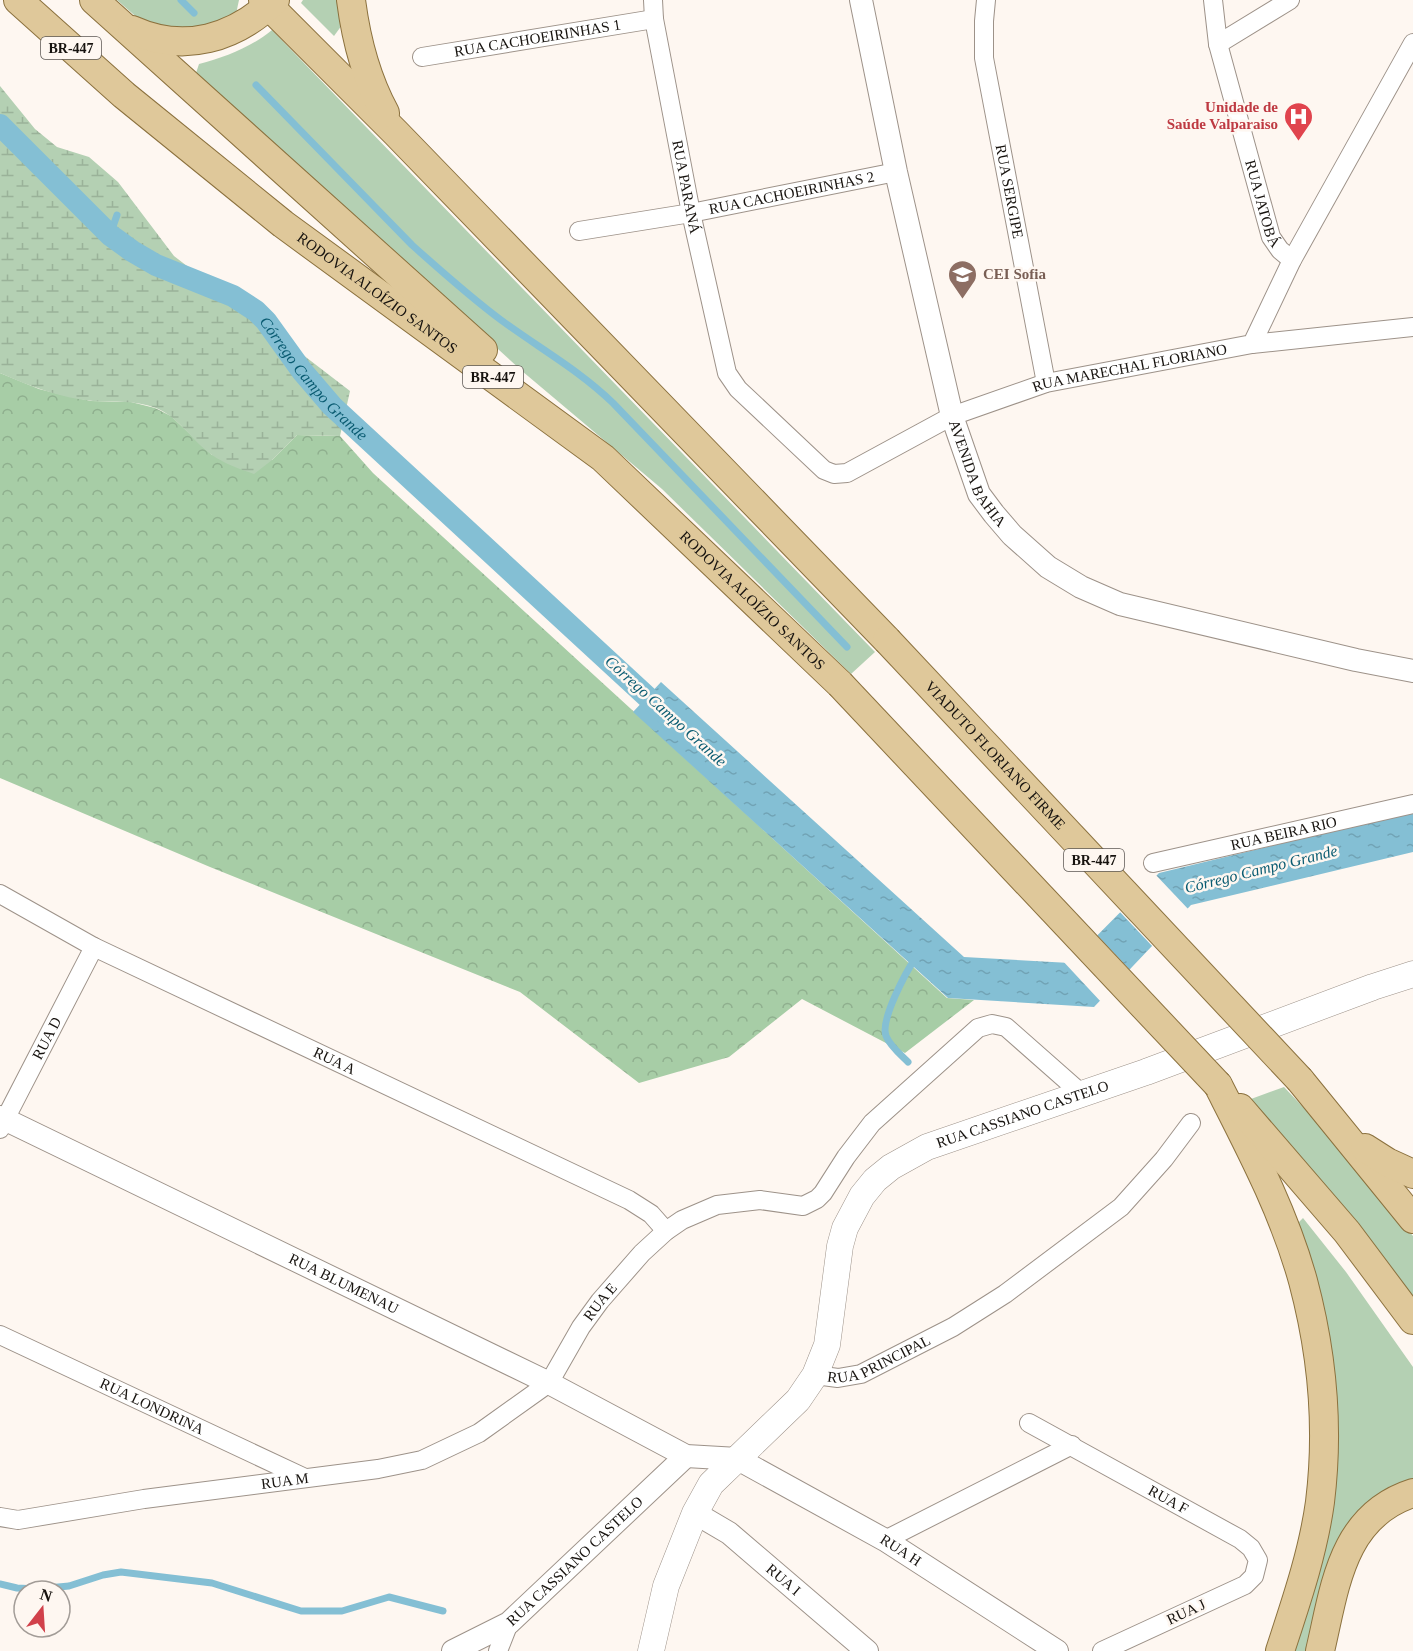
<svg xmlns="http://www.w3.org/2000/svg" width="1413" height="1651" font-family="'Times New Roman',serif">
<defs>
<pattern id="forest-crowns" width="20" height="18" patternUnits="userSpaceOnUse" patternTransform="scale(1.5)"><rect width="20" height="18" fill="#a7cda6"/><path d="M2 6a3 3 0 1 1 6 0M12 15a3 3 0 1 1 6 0" fill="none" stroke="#8faf8e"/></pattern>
<pattern id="wetland-marsh" width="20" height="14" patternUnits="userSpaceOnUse" patternTransform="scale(1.5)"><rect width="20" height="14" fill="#b4d0b3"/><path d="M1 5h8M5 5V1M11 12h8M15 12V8" fill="none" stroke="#9ab299"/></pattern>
<pattern id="water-ripples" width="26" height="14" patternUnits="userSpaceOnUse" patternTransform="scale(1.5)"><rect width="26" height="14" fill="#84bfd4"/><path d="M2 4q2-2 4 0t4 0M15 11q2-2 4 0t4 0" fill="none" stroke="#71a3b5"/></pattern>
</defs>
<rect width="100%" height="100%" fill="#fef7f1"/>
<g fill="#b4d0b3">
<polygon points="117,0 239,0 236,14 194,31 141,21"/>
<polygon points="303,0 340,0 342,25 334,36 301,3"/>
<path d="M272,30L875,652L851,674L662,489L522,371L196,73L199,64C225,57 250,48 272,30Z"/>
<polygon points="1284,1087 1319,1124 1386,1201 1413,1236 1413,1297 1358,1223 1251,1099"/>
<polygon points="1303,1218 1346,1272 1413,1367 1413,1479 1389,1487 1366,1504 1308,1651 1290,1651 1325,1536 1293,1228"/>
</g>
<polygon fill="url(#forest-crowns)" points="0,373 39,389 63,395 91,401 131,402 155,408 171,416 212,455 272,460 297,435 340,436 373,473 947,998 974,1000 905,1053 802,999 729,1057 639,1083 520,992 210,867 0,778"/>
<path fill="url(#wetland-marsh)" d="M0,86L35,129L57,147L89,157L118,182L174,256L350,391L340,436L297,435L272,460L254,474C240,469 225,464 212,455C192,441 180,418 156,408C135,400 114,402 93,401C61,398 29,386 0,373Z"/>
<polygon fill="url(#water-ripples)" points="661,682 964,957 1070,963 1159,873 1413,812 1413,852 1191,905 1094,1007 948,998 633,712"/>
<g fill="#fef7f1">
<polygon points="1154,873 1190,911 1154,948 1118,910"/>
<polygon points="1095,933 1132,972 1102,1003 1061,959 1069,960"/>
</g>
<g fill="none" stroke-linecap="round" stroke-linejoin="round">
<g stroke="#84bfd4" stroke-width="7">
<polyline points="181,0 194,13"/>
<path d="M256,85L412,245C441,271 470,297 501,320C539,348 579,370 613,403L847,647"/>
<polyline points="110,235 117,215"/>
<path d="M908,1062C901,1055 890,1046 886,1036C880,1020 906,972 916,957"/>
<polyline points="0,1584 17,1588 37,1589 69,1586 103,1575 121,1572 212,1583 301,1611 342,1611 389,1597 443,1611"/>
</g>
<path stroke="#84bfd4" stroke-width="22" id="s1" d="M0,125L110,235L132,251L156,265L233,296L256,311L266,321L302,371L332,406L669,717"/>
<defs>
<g id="minor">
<path id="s2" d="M653,0L654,19L691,213L727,373L738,389L824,470L834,474L847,473L952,416L1046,383L1252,344L1292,260L1413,43"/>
<path id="s3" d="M986,0L984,21V58L1046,383"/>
<path id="s4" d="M1213,0L1218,44L1271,237L1280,250L1292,260"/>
<polyline points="1218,44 1290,0"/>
<path id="s5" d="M422,57L654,19"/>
<path id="s6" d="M579,231L691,213L896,172"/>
<polyline points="1252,344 1413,327"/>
<path id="s7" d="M1153,863L1413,804"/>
<path id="s8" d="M0,894L94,947L629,1200L651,1214L666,1231"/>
<path id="s9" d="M0,1129L94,947"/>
<path id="s10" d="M0,1335L305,1478"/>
<path id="s11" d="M815,1375L838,1378L861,1374L953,1327L1005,1294L1121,1207L1164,1159L1191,1123"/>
<path id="s12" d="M1029,1423L1240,1539L1251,1548L1258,1560L1254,1576L1245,1585L1102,1651"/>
<path id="s13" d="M0,1517L18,1520L144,1499L378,1469L422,1460L479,1433L549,1383L581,1327L600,1301L642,1253L666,1231L682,1220L717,1205L760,1200L803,1206L817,1199L823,1193L846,1157L872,1123L978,1028L992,1024L1006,1027L1082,1094"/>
<polyline points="885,1540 1072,1445"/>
<polyline points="498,1651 509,1623"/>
</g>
<g id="tertiary">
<path id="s14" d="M861,0L896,172L952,416L979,494L994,514L1012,535L1048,567L1081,587L1120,604L1356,660L1413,671"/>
<path id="s15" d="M0,1117L549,1383L686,1456L738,1459L885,1540L1057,1651"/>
<path id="s16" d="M695,1513L729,1533L867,1651"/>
<path id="s17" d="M453,1651L509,1623L686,1456"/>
</g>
<g id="secondary">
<path id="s18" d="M651,1651L666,1586L695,1513L711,1484L798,1400L815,1375L827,1345L840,1246L845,1228L862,1196L875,1180L891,1167L927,1147L1146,1072L1373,987L1413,974"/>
</g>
<g id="primary">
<path id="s19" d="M18,0L124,95L283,224L603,458L840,684"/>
<polyline points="94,0 483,350"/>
<polyline points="263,0 396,133 887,640"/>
<path d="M351,0C356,39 366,78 385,113"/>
<path d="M132,30C185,54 235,38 275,0"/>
<polyline points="1300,1080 1413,1219"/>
<path d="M1218,1085C1250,1148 1284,1212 1303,1281C1322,1352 1329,1429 1320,1502C1313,1553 1296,1602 1280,1651"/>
<polyline points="1240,1108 1347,1232 1413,1320"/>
<polyline points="1365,1148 1387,1162 1413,1174"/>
<path d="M1320,1651C1335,1588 1341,1516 1413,1493"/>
</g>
</defs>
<use href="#minor" stroke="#9d9289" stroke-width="20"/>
<use href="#tertiary" stroke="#9d9289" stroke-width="24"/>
<use href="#secondary" stroke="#9d9289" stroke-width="27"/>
<use href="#primary" stroke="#8b713e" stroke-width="30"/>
<use href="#minor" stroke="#fff" stroke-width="18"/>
<use href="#tertiary" stroke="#fff" stroke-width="22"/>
<use href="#secondary" stroke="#fff" stroke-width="26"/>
<use href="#primary" stroke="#dfc89a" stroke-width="28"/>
<defs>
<g id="primary-bridge">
<path id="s20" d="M887,640L1300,1080"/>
<polyline points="840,684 1218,1085"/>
</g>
</defs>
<use href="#primary-bridge" stroke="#8b713e" stroke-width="30" stroke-linecap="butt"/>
<use href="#primary-bridge" stroke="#dfc89a" stroke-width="28"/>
</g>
<defs>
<symbol id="hospital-pin" viewBox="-11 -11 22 30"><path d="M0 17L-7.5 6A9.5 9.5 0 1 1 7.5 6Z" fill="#e0444e" stroke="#fef7f1"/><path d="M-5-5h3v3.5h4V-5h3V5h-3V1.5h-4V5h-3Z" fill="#fff"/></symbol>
<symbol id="school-pin" viewBox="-11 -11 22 30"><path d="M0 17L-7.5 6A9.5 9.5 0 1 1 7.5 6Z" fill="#8d6e63" stroke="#fef7f1"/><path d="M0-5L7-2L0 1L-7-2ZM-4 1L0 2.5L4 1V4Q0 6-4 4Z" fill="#fff"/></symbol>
</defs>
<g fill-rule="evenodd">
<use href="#hospital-pin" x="1282" y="100" width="33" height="45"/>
<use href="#school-pin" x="946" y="258" width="33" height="45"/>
</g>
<g text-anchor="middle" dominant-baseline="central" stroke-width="5" stroke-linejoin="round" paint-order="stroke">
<g fill="#fef7f1" stroke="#5c5753" stroke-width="1.5">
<rect x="41" y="37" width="60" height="22" rx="4.5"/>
<rect x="463" y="366" width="60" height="22" rx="4.5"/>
<rect x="1064" y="849" width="60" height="22" rx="4.5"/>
</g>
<g font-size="14" font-weight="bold" fill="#17130f">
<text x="71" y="48">BR-447</text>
<text x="493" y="377">BR-447</text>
<text x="1094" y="860">BR-447</text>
</g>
<g font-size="15" fill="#17130f" stroke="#fef7f1">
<text stroke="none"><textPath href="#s5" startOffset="117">RUA CACHOEIRINHAS 1</textPath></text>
<text stroke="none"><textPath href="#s2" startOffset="190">RUA PARANÁ</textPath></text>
<text stroke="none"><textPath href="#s3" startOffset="194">RUA SERGIPE</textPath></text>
<text stroke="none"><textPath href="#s6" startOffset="216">RUA CACHOEIRINHAS 2</textPath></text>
<text stroke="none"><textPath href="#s4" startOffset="210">RUA JATOBÁ</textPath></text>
<text stroke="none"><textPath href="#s19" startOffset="464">RODOVIA ALOÍZIO SANTOS</textPath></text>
<text stroke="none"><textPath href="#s2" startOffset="846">RUA MARECHAL FLORIANO</textPath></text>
<text stroke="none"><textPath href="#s14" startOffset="489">AVENIDA BAHIA</textPath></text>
<text stroke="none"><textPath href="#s19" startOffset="950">RODOVIA ALOÍZIO SANTOS</textPath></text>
<text stroke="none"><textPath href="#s20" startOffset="158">VIADUTO FLORIANO FIRME</textPath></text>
<text stroke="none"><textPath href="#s7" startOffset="134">RUA BEIRA RIO</textPath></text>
<text stroke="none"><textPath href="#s9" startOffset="102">RUA D</textPath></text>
<text stroke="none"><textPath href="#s8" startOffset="374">RUA A</textPath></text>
<text stroke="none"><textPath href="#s18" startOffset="700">RUA CASSIANO CASTELO</textPath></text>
<text stroke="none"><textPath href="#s15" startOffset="382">RUA BLUMENAU</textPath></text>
<text stroke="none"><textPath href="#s13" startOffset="672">RUA E</textPath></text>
<text stroke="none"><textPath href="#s11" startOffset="68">RUA PRINCIPAL</textPath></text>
<text stroke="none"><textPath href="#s10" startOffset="168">RUA LONDRINA</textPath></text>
<text stroke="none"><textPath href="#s13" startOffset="288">RUA M</textPath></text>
<text stroke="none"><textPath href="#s12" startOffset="159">RUA F</textPath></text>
<text stroke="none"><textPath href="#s15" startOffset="1004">RUA H</textPath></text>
<text stroke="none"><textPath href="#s17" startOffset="153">RUA CASSIANO CASTELO</textPath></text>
<text stroke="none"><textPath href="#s16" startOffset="111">RUA I</textPath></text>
<text transform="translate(1186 1612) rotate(-25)">RUA J</text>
</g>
<g font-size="15" font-weight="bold" fill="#be3a42" stroke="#fef7f1" text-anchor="end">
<text x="1278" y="107">Unidade de<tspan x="1278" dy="17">Saúde Valparaiso</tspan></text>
</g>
<g font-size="15" font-weight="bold" fill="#785e54" stroke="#fef7f1" text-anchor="start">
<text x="983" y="274">CEI Sofia</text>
</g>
<g font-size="16" font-style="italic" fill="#095b71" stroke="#fef7f1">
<text stroke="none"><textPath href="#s1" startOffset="410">Córrego Campo Grande</textPath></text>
<text transform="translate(666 711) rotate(42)">Córrego Campo Grande</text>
<text transform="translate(1261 869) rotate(-14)">Córrego Campo Grande</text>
</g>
</g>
<g transform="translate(42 1609) rotate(17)"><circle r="28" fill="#fef7f1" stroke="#a29c97" stroke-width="1.5"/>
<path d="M0-4.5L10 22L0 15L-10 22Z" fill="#d1414b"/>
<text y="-9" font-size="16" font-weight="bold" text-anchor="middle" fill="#17130f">N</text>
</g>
</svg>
